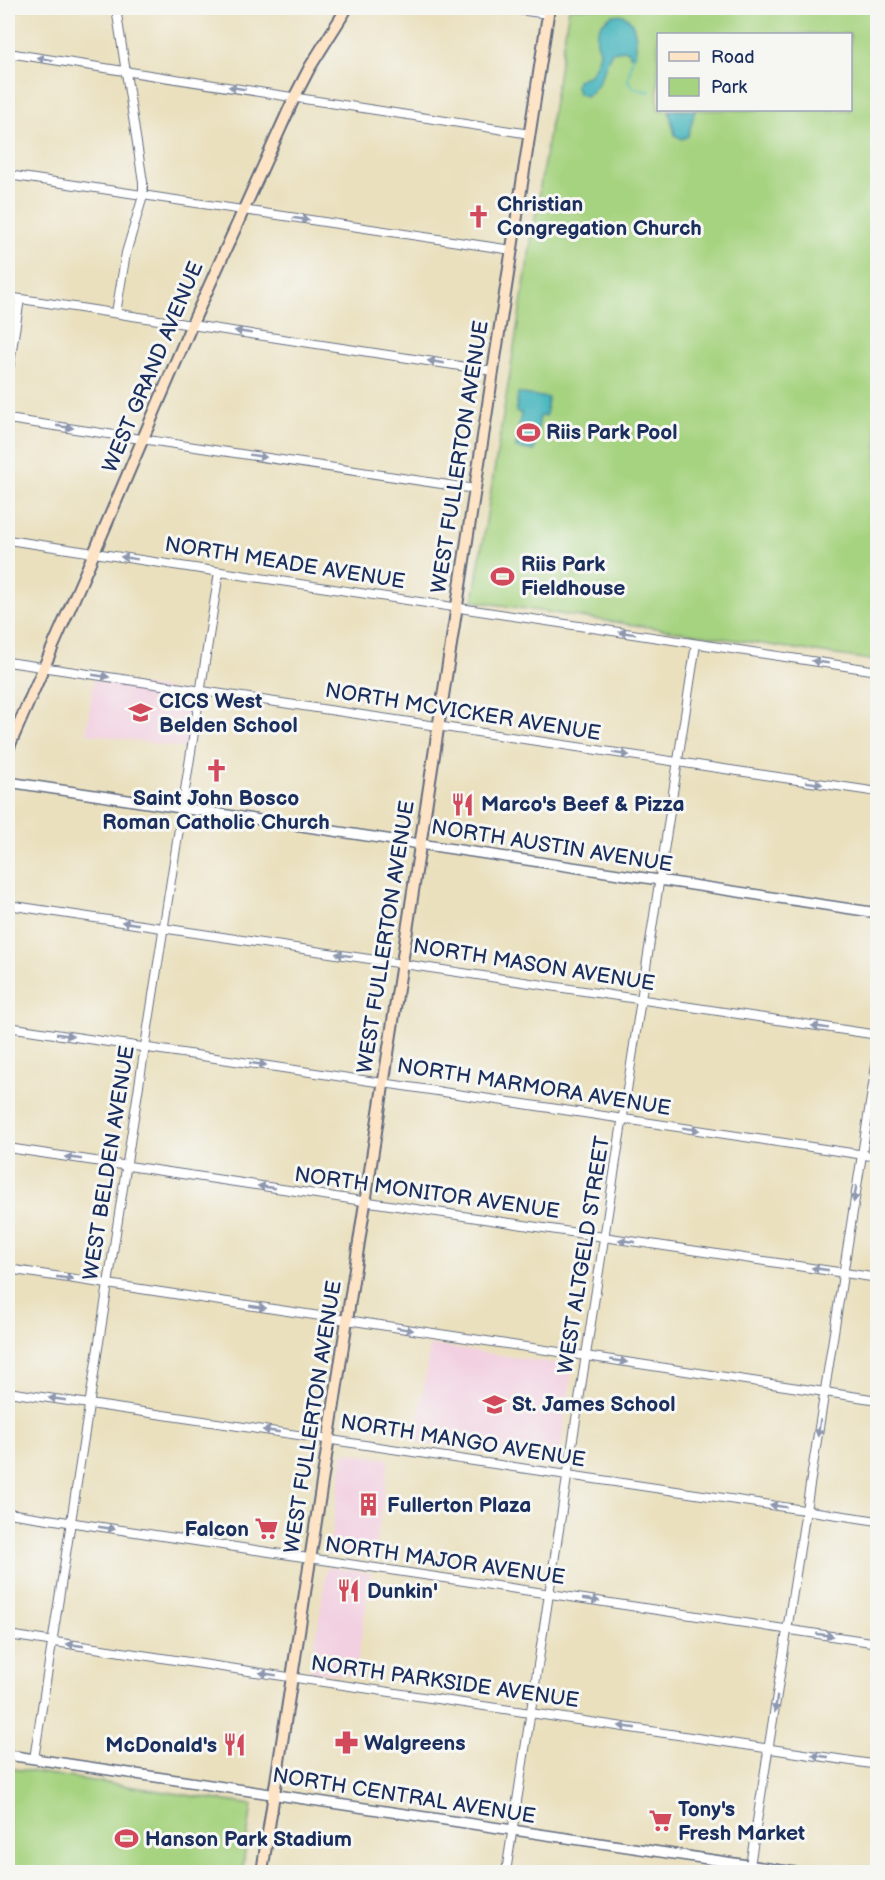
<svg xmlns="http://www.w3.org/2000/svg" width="885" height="1880" font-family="'Balsamiq Sans',sans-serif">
<rect width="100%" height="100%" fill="#f6f6f2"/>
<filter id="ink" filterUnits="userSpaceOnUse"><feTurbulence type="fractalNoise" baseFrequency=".0167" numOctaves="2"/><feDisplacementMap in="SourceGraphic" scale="12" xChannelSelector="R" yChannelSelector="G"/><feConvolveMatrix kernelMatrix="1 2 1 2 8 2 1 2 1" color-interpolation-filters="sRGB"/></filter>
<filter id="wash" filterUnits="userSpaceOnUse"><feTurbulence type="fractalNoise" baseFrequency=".008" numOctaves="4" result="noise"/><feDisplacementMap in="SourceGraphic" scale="24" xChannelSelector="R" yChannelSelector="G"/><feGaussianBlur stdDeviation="1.35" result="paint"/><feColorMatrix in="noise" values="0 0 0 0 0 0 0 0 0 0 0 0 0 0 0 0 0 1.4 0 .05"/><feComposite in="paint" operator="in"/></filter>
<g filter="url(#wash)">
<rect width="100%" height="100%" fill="#eae0be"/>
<g fill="#f2cfe1">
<polygon points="94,678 196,694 188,749 86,733"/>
<polygon points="430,1345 573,1366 558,1464 415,1442"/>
<polygon points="344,1452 389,1459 374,1557 329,1550"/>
<polygon points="327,1567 371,1573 355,1677 311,1671"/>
</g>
<g fill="#a6d37f" stroke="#60816e" stroke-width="1.5" fill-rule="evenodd">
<path d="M569,8H877V661L473,601ZM658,34H850V110H658Z"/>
<polygon points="8,1768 252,1805 242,1872 8,1872"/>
</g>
<g fill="#46b6be" stroke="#30728e" stroke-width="1.5">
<path d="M613,15C616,15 620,14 623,15C637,21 637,43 635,55H630L629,51L624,50L612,52C603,66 602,87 586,96L578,94L576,86L577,80L590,75C594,68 599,60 600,52C600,49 598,46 597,42C595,29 602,21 613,15Z"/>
<polygon points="669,110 695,110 688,136 682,139 675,135"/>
<polygon points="518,393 548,398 546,416 540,416 534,451 516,448 521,413 516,412"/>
</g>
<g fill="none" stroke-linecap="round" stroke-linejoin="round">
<polyline stroke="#46b6be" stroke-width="2" points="633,55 628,81 634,88 650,92"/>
</g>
</g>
<g filter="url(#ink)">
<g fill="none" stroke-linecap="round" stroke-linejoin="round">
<defs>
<g id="minor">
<polyline points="116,8 143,182 143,196 126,253 116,313"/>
<polyline points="504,8 548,14"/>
<polyline points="8,53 530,134"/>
<polyline points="8,175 512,250"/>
<polyline points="8,297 493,371"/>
<polyline points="8,375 20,299"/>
<polyline points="8,419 475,489"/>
<polyline points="8,540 878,671"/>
<polyline points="8,662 878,792"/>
<polyline points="8,905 878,1035"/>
<polyline points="8,1027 878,1157"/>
<polyline points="8,1148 878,1278"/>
<polyline points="8,1269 878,1400"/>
<polyline points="8,1392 878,1521"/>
<polyline points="8,1513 878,1643"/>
<polyline points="8,1635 878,1765"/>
<polyline points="34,1759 219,572"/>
<polyline points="506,1872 696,644"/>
<polyline points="749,1872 878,1053"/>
</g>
<g id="tertiary">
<polyline points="8,782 878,913"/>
<polyline points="8,1755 795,1872"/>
</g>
<g id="secondary">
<polyline points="8,749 94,553 192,324 295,96 310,67 347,8"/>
<polyline points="262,1872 549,8"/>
</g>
</defs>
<use href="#minor" stroke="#636d80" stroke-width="10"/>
<use href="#tertiary" stroke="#636d80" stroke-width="12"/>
<use href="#secondary" stroke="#636d80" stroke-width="14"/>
<use href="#minor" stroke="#fff" stroke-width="8"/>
<use href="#tertiary" stroke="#fff" stroke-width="9"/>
<use href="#secondary" stroke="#fee4c6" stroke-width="10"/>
</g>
<defs><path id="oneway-solid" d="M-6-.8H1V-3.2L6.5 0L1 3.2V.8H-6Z" transform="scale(1.5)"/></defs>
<g fill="#8d97ae">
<use href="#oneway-solid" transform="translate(45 59) rotate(-171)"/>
<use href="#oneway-solid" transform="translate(237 88) rotate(-171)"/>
<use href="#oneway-solid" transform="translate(301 219) rotate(8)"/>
<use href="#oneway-solid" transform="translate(243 332) rotate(-171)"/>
<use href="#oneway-solid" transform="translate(436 362) rotate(-171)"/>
<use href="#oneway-solid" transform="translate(65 427) rotate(8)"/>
<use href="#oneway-solid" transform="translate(258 456) rotate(9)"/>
<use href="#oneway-solid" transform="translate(129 558) rotate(-171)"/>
<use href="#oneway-solid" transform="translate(627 633) rotate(-171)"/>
<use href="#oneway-solid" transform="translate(820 662) rotate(-171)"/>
<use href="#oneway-solid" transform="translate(101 676) rotate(8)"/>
<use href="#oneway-solid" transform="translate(621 754) rotate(9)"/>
<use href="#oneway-solid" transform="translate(814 783) rotate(9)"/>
<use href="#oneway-solid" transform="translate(130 923) rotate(-172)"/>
<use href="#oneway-solid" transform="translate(344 955) rotate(-171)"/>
<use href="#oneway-solid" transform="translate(820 1027) rotate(-171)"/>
<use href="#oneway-solid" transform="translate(65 1035) rotate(8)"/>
<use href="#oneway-solid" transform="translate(258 1064) rotate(8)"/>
<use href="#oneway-solid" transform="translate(691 1129) rotate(9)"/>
<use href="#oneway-solid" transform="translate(73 1158) rotate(-172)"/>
<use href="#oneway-solid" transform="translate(266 1187) rotate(-172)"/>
<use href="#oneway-solid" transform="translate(855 1194) rotate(99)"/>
<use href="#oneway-solid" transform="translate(627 1241) rotate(-172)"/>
<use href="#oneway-solid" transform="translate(820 1269) rotate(-172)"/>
<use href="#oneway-solid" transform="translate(65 1278) rotate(8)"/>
<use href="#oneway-solid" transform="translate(258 1307) rotate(9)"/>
<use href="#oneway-solid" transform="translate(405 1329) rotate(9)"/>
<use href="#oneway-solid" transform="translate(619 1361) rotate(9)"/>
<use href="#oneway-solid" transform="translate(57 1399) rotate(-172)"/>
<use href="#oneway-solid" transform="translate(819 1428) rotate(99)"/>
<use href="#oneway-solid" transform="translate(271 1431) rotate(-172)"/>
<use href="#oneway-solid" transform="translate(778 1506) rotate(-171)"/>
<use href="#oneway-solid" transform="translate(107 1528) rotate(8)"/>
<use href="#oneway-solid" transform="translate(591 1600) rotate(8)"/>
<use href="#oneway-solid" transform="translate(825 1635) rotate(8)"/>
<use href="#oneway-solid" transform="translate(75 1645) rotate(-172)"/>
<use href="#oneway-solid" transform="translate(268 1674) rotate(-171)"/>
<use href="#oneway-solid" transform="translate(776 1704) rotate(99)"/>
<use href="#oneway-solid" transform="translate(627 1727) rotate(-172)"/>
<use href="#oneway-solid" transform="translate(820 1756) rotate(-172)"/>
</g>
</g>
<defs>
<symbol id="church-bare" viewBox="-9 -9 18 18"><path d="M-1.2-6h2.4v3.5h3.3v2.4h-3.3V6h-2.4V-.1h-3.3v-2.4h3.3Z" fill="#d1495b" stroke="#f6f6f2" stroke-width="2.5" paint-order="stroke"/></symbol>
<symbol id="stadium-bare" viewBox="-9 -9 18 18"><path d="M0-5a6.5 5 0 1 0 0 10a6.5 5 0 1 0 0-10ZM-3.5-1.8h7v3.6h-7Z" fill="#d1495b" stroke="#f6f6f2" stroke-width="2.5" paint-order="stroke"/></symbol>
<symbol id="school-bare" viewBox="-9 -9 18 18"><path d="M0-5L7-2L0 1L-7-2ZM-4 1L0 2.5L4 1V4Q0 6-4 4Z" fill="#d1495b" stroke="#f6f6f2" stroke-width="2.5" paint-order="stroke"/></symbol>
<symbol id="restaurant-bare" viewBox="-9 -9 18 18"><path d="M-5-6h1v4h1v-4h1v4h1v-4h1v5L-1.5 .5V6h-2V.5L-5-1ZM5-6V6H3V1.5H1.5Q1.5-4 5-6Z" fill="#d1495b" stroke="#f6f6f2" stroke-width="2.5" paint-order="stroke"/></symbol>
<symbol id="building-bare" viewBox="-9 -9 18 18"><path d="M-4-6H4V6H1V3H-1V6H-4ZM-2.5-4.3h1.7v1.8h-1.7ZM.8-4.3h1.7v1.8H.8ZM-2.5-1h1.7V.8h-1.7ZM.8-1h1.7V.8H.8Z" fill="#d1495b" stroke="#f6f6f2" stroke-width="2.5" paint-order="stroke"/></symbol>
<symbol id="supermarket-bare" viewBox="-9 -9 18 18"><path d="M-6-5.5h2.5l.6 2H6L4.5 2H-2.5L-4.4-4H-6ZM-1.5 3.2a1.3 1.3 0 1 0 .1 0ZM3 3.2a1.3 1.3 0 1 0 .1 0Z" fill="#d1495b" stroke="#f6f6f2" stroke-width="2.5" paint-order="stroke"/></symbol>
<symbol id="pharmacy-bare" viewBox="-9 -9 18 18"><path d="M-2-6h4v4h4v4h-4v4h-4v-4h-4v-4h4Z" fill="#d1495b" stroke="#f6f6f2" stroke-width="2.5" paint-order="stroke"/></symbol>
</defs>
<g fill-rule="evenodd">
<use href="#church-bare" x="462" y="200" width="33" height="33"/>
<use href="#stadium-bare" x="512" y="416" width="33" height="33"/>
<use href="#stadium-bare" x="486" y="560" width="33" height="33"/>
<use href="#school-bare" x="124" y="696" width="33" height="33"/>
<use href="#church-bare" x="200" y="754" width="33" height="33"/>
<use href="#restaurant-bare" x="446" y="788" width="33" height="33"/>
<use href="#school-bare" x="478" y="1388" width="33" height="33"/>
<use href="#building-bare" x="352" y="1488" width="33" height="33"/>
<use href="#supermarket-bare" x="250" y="1512" width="33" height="33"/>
<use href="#restaurant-bare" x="332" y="1574" width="33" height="33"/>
<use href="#pharmacy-bare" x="330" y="1726" width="33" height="33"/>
<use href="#restaurant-bare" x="218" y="1728" width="33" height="33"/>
<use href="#supermarket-bare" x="644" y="1804" width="33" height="33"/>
<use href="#stadium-bare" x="110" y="1822" width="33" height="33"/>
</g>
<g text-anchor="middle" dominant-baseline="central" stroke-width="6" stroke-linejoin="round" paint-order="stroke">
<g font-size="21" font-weight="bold" fill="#1b2f5e" stroke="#f6f6f2" text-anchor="start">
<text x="497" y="204">Christian<tspan x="497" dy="24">Congregation Church</tspan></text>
<text x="546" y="432">Riis Park Pool</text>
<text x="521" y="564">Riis Park<tspan x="521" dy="24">Fieldhouse</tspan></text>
<text x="159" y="701">CICS West<tspan x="159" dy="24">Belden School</tspan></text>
<text x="216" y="798" text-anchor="middle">Saint John Bosco<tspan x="216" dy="24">Roman Catholic Church</tspan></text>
<text x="481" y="804">Marco's Beef &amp; Pizza</text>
<text x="512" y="1404">St. James School</text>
<text x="387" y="1505">Fullerton Plaza</text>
<text x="249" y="1529" text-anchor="end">Falcon</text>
<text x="367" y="1591">Dunkin'</text>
<text x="364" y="1743">Walgreens</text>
<text x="217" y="1745" text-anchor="end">McDonald's</text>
<text x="678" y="1809">Tony's<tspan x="678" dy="24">Fresh Market</tspan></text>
<text x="145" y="1839">Hanson Park Stadium</text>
</g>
<g font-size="21" fill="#1b2f5e" stroke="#f6f6f2">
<text transform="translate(153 367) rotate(-67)">WEST GRAND AVENUE</text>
<text transform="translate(460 457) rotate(-81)">WEST FULLERTON AVENUE</text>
<text transform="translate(285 563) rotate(9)">NORTH MEADE AVENUE</text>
<text transform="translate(463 712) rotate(9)">NORTH MCVICKER AVENUE</text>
<text transform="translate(552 846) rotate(9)">NORTH AUSTIN AVENUE</text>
<text transform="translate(386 937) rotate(-81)">WEST FULLERTON AVENUE</text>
<text transform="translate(534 965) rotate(9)">NORTH MASON AVENUE</text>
<text transform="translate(534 1087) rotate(9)">NORTH MARMORA AVENUE</text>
<text transform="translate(109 1163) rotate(-81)">WEST BELDEN AVENUE</text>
<text transform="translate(427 1193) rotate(8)">NORTH MONITOR AVENUE</text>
<text transform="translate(584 1255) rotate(-81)">WEST ALTGELD STREET</text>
<text transform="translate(313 1417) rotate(-81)">WEST FULLERTON AVENUE</text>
<text transform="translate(463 1441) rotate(9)">NORTH MANGO AVENUE</text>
<text transform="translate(445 1561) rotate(8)">NORTH MAJOR AVENUE</text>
<text transform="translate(445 1682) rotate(8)">NORTH PARKSIDE AVENUE</text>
<text transform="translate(404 1796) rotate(9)">NORTH CENTRAL AVENUE</text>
</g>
</g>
<rect width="885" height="1880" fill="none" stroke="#f6f6f2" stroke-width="30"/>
<rect x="657" y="33" width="195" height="78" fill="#f6f6f2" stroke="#9ea6b7" stroke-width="1.5"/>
<rect x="669" y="52" width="30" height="9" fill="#fee4c6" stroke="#9ea6b7" stroke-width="1.5"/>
<text x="711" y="63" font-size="18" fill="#1b2f5e">Road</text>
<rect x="669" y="78" width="30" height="18" fill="#a6d37f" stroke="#9ea6b7" stroke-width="1.5"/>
<text x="711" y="93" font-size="18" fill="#1b2f5e">Park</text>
</svg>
